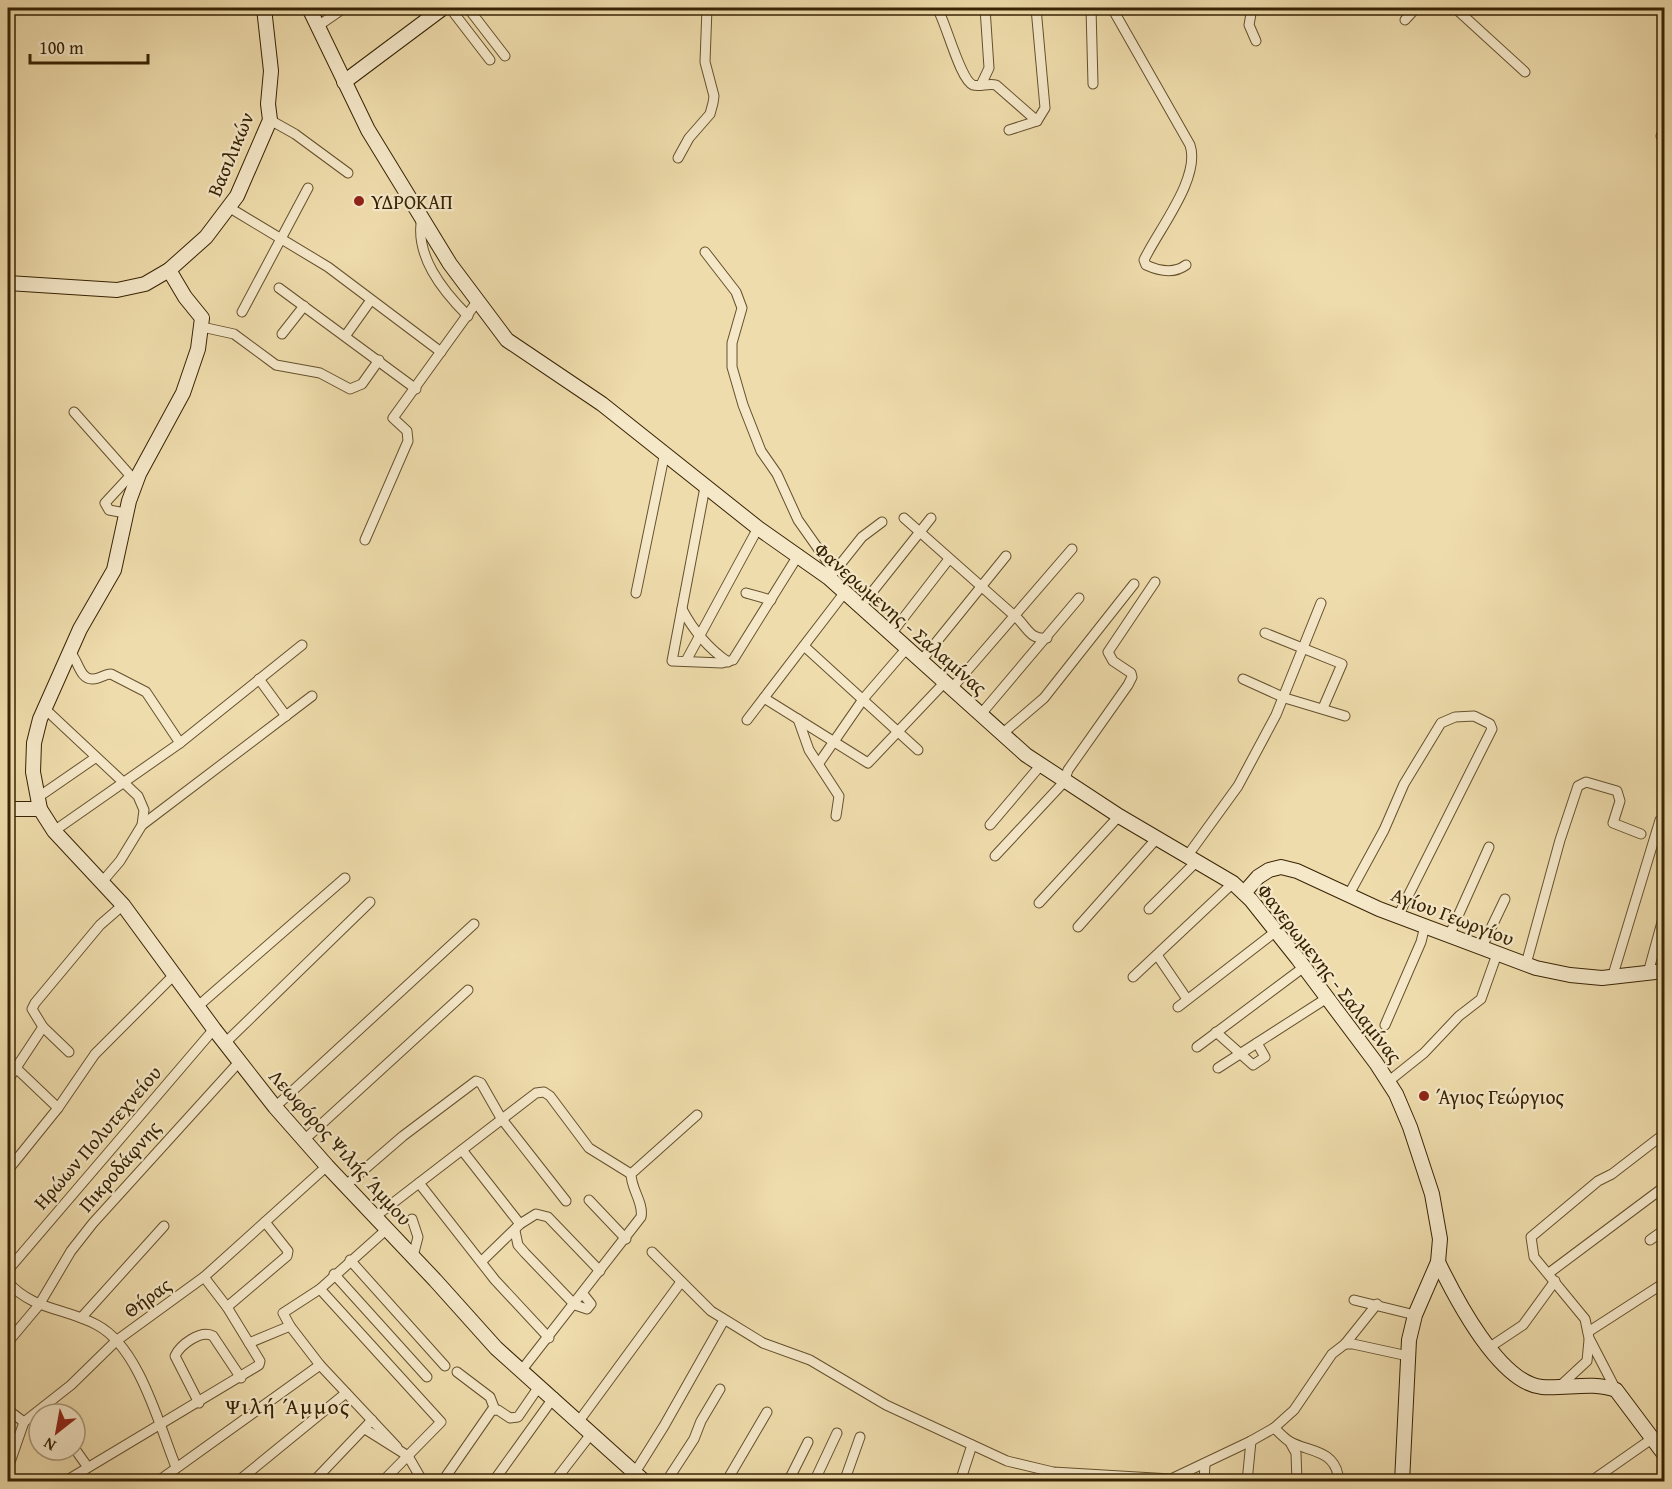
<svg xmlns="http://www.w3.org/2000/svg" width="1672" height="1489" font-family="'Gentium Book Plus',serif">
<rect width="100%" height="100%" fill="#efdcac"/>
<filter id="stains"><feTurbulence type="fractalNoise" baseFrequency=".00333" numOctaves="4"/><feColorMatrix values="0 0 0 0 .2 0 0 0 0 .09 0 0 0 0 .02 0 0 0 .5 -.17"/></filter>
<radialGradient id="worn" r=".72"><stop offset=".6" stop-color="#630" stop-opacity="0"/><stop offset="1" stop-color="#630" stop-opacity=".3"/></radialGradient>
<g fill="none" stroke-linecap="round" stroke-linejoin="round">
<defs>
<g id="street">
<polyline points="450,8 490,60"/>
<polyline points="468,8 505,56"/>
<path d="M937,8C946,22 960,80 973,85C980,87 988,83 996,85L1037,121"/>
<polyline points="1091,8 1093,84"/>
<path d="M1112,8L1190,145C1201,178 1158,230 1144,260L1146,265C1159,271 1174,274 1186,265"/>
<polyline points="1252,8 1249,25 1256,41"/>
<polyline points="1455,8 1525,72"/>
<polyline points="1405,20 1416,8"/>
<polyline points="318,26 344,8"/>
<polyline points="981,85 989,68 985,8"/>
<polyline points="270,120 295,134 348,173"/>
<polyline points="1009,130 1037,121 1045,108 1036,8"/>
<polyline points="1661,136 1664,131"/>
<polyline points="678,158 689,138 710,114 713,103 714,96 705,62 707,8"/>
<polyline points="230,208 328,267 441,352"/>
<path d="M422,217C414,255 442,290 468,316"/>
<polyline points="705,252 736,292 742,308 732,343 732,367 743,405 761,451 777,474 798,520 834,571"/>
<polyline points="279,288 416,389"/>
<polyline points="242,312 308,188"/>
<polyline points="202,327 234,334 276,365 320,373 350,389 362,384 379,360"/>
<polyline points="282,334 304,306"/>
<polyline points="346,335 371,300"/>
<polyline points="74,412 136,482"/>
<polyline points="705,487 672,661 722,663 733,660 799,554"/>
<polyline points="125,513 109,510 105,503 130,476"/>
<path d="M904,518L1018,619C1028,629 1031,640 1047,638"/>
<polyline points="365,540 408,441 407,431 393,418 476,303"/>
<polyline points="831,576 862,537 882,522"/>
<polyline points="636,593 665,452"/>
<polyline points="746,593 771,600"/>
<polyline points="861,606 931,518"/>
<path d="M682,609C693,630 708,648 728,662"/>
<polyline points="1265,633 1342,664 1323,708"/>
<polyline points="891,634 949,559"/>
<polyline points="804,646 918,750"/>
<path d="M69,651C78,658 79,680 93,679C100,679 104,674 111,674L146,692L180,743"/>
<polyline points="686,661 758,528"/>
<polyline points="921,661 1006,556"/>
<polyline points="259,679 286,716"/>
<polyline points="1243,679 1285,698 1345,716"/>
<polyline points="952,688 1072,549"/>
<polyline points="764,698 868,763 945,682"/>
<polyline points="44,708 138,796 144,810 142,825"/>
<polyline points="981,714 1079,598"/>
<polyline points="798,719 809,750 839,796 836,816"/>
<polyline points="747,720 845,592"/>
<polyline points="1002,734 1044,698 1134,584"/>
<polyline points="819,763 864,698 907,648"/>
<polyline points="37,798 95,758"/>
<polyline points="990,825 1040,766"/>
<polyline points="54,831 180,743 302,645"/>
<polyline points="1188,855 1238,786 1276,715 1321,603"/>
<polyline points="995,856 1064,782 1068,770 1128,685 1132,677 1131,673 1113,661 1108,652 1155,582"/>
<polyline points="102,882 120,861 142,825 312,696"/>
<polyline points="1348,896 1384,830 1404,784 1441,723 1455,717 1474,716 1490,724 1492,729 1398,916"/>
<polyline points="1039,903 1119,816"/>
<polyline points="1149,909 1197,861"/>
<polyline points="8,919 8,921"/>
<polyline points="1078,927 1158,837"/>
<polyline points="1449,936 1489,847"/>
<polyline points="1481,949 1505,899"/>
<polyline points="1157,955 1187,999"/>
<polyline points="1526,964 1560,840 1578,786 1586,782 1617,791 1620,801 1613,823 1641,834"/>
<polyline points="1648,973 1664,915"/>
<polyline points="1133,977 1233,883"/>
<polyline points="1612,978 1660,820"/>
<polyline points="197,1007 345,878"/>
<polyline points="1178,1007 1275,932"/>
<polyline points="1385,1025 1421,942 1425,926"/>
<polyline points="43,1027 69,1052"/>
<polyline points="1216,1032 1253,1065 1265,1057 1257,1043"/>
<polyline points="225,1043 370,902"/>
<polyline points="1197,1047 1304,967"/>
<polyline points="16,1068 58,1108"/>
<polyline points="1218,1068 1327,998"/>
<polyline points="8,1080 43,1027 32,1009 35,1003 100,925 123,905"/>
<polyline points="1389,1081 1424,1053 1459,1016 1481,999 1497,954"/>
<polyline points="275,1107 474,924"/>
<polyline points="304,1140 468,990"/>
<polyline points="462,1150 520,1224"/>
<polyline points="8,1170 58,1108 95,1054 174,975"/>
<polyline points="419,1183 495,1280 549,1338"/>
<polyline points="345,1186 403,1136 476,1081 481,1083 501,1118 566,1201"/>
<polyline points="589,1200 626,1239"/>
<polyline points="376,1216 536,1093 544,1092 550,1096 589,1148 631,1174"/>
<polyline points="412,1219 418,1237 413,1256"/>
<polyline points="387,1229 320,1289 283,1313 290,1326 320,1365 397,1447"/>
<polyline points="515,1231 518,1245 525,1253 575,1305 587,1309 591,1304 583,1294"/>
<polyline points="1650,1240 1664,1230"/>
<polyline points="652,1252 711,1311 763,1343 810,1360 886,1405 1007,1461 1053,1472 1171,1479 1251,1441 1274,1428 1294,1410 1332,1354 1345,1344 1377,1304"/>
<polyline points="350,1260 445,1366"/>
<polyline points="482,1261 520,1224 536,1214 548,1217 600,1271"/>
<polyline points="8,1270 214,1029"/>
<polyline points="1549,1273 1664,1187"/>
<polyline points="334,1274 427,1377"/>
<path d="M8,1282C32,1310 66,1308 97,1325C139,1347 159,1425 176,1467"/>
<polyline points="320,1289 441,1422 382,1482"/>
<polyline points="1354,1300 1415,1315"/>
<polyline points="227,1307 287,1256 288,1251 265,1222"/>
<polyline points="81,1318 164,1226"/>
<polyline points="1588,1332 1664,1283"/>
<polyline points="8,1342 39,1305 71,1251 93,1223 240,1061"/>
<polyline points="249,1343 290,1326"/>
<polyline points="1345,1344 1353,1344 1408,1356"/>
<polyline points="1490,1347 1523,1325 1555,1281"/>
<path d="M521,1371L641,1217C644,1203 631,1189 631,1174L697,1115"/>
<polyline points="457,1372 490,1397 495,1410"/>
<polyline points="1560,1386 1587,1361 1589,1340"/>
<polyline points="1616,1390 1589,1338 1585,1319 1534,1257 1531,1237 1598,1181 1612,1174 1660,1137"/>
<path d="M199,1403L175,1356C180,1345 201,1329 213,1336L241,1378"/>
<polyline points="8,1410 24,1422"/>
<polyline points="579,1421 681,1282"/>
<path d="M1274,1428C1279,1432 1284,1438 1289,1441C1307,1452 1333,1449 1338,1475"/>
<polyline points="365,1429 408,1456 423,1482"/>
<polyline points="1290,1442 1296,1453 1297,1482"/>
<polyline points="75,1449 87,1466"/>
<polyline points="8,1468 24,1422 71,1385 116,1341 204,1277 327,1166"/>
<polyline points="64,1482 259,1365 260,1361 227,1307 204,1277"/>
<polyline points="157,1482 320,1365"/>
<polyline points="237,1482 346,1393"/>
<polyline points="313,1482 372,1420"/>
<polyline points="442,1482 492,1410 498,1410 510,1418 518,1417 540,1385"/>
<polyline points="493,1482 554,1397"/>
<polyline points="554,1482 591,1434"/>
<polyline points="629,1482 664,1426 724,1320"/>
<polyline points="666,1482 694,1439 701,1421 720,1389"/>
<polyline points="726,1482 767,1412"/>
<polyline points="788,1482 808,1442"/>
<polyline points="814,1482 837,1433"/>
<polyline points="844,1482 860,1437"/>
<polyline points="960,1482 972,1445"/>
<polyline points="1204,1482 1205,1464"/>
<polyline points="1247,1482 1251,1441"/>
<polyline points="1590,1482 1653,1438"/>
</g>
<g id="secondary">
<polyline points="309,8 368,130 450,264 507,340 602,404 758,528 829,578 1026,755 1119,816 1233,883 1251,900 1298,959 1376,1063 1396,1094 1410,1127 1432,1194 1440,1239 1438,1262 1415,1315 1409,1340 1402,1482"/>
<polyline points="344,82 443,8"/>
<polyline points="169,270 185,297 202,318 198,349 183,393 139,474 129,501 114,570 80,629 40,719 34,743 33,772 40,809 54,831 123,905 214,1029 275,1107 327,1166 435,1280 496,1348 645,1482"/>
<polyline points="8,283 117,290 145,284 169,270 206,237 237,196 270,120 268,104 271,71 264,8"/>
<polyline points="8,809 40,809"/>
<polyline points="1244,893 1258,877 1269,870 1281,867 1297,871 1379,909 1536,968 1570,975 1602,978 1664,971"/>
<path d="M1438,1262C1455,1297 1499,1383 1542,1387C1566,1389 1593,1381 1616,1390L1664,1454"/>
</g>
</defs>
<use href="#street" stroke="#65512d" stroke-width="11"/>
<use href="#secondary" stroke="#372303" stroke-width="16"/>
<use href="#street" stroke="#f5e8c9" stroke-width="9"/>
<use href="#secondary" stroke="#f5e8c9" stroke-width="14"/>
</g>
<g fill="#8f2418" stroke="#f5e8c9" stroke-width="2">
<circle cx="359" cy="201" r="6"/>
<circle cx="1424" cy="1096" r="6"/>
</g>
<g text-anchor="middle" dominant-baseline="central" stroke-width="4.5" stroke-linejoin="round" paint-order="stroke">
<g font-size="20" fill="#372303" stroke="#f5e8c9">
<text transform="translate(230 154) rotate(-67)">Βασιλικών</text>
<text transform="translate(901 618) rotate(41)">Φανερωμενης - Σαλαμίνας</text>
<text transform="translate(1453 916) rotate(21)">Αγίου Γεωργίου</text>
<text transform="translate(1330 973) rotate(52)">Φανερωμενης - Σαλαμίνας</text>
<text transform="translate(97 1137) rotate(-49)">Ηρώων Πολυτεχνείου</text>
<text transform="translate(341 1147) rotate(48)">Λεωφόρος Ψιλής Άμμου</text>
<text transform="translate(119 1166) rotate(-49)">Πικροδάφνης</text>
<text transform="translate(147 1297) rotate(-36)">Θήρας</text>
</g>
<g font-size="20" fill="#372303" stroke="#f5e8c9" text-anchor="start">
<text x="371" y="201">ΥΔΡΟΚΑΠ</text>
<text x="1436" y="1096">Άγιος Γεώργιος</text>
</g>
<g font-size="22" letter-spacing="1.5" fill="#372303" stroke="#f5e8c9">
<text x="288" y="1406">Ψιλή Άμμος</text>
</g>
</g>
<rect width="1672" height="1489" fill="none" stroke="#efdcac" stroke-width="30"/>
<rect x="9" y="9" width="1654" height="1471" fill="none" stroke="#372303" stroke-width="3"/>
<rect x="15" y="15" width="1642" height="1459" fill="none" stroke="#372303" stroke-width="1.5"/>
<g transform="translate(57 1432) rotate(211)"><circle r="28" fill="#f5e8c9" stroke="#a9997a" stroke-width="1.5"/>
<path d="M0-4.5L10 22L0 15L-10 22Z" fill="#8f2418"/>
<text y="-9" font-size="16" font-weight="bold" text-anchor="middle" fill="#372303">N</text>
</g>
<path d="M30 54v9h118v-9" fill="none" stroke="#372303" stroke-width="3"/>
<text x="39" y="54" font-size="18" fill="#372303" stroke="#f5e8c9" stroke-width="4.5" paint-order="stroke">100 m</text>
<rect width="100%" height="100%" filter="url(#stains)"/>
<rect width="100%" height="100%" fill="url(#worn)"/>
</svg>
